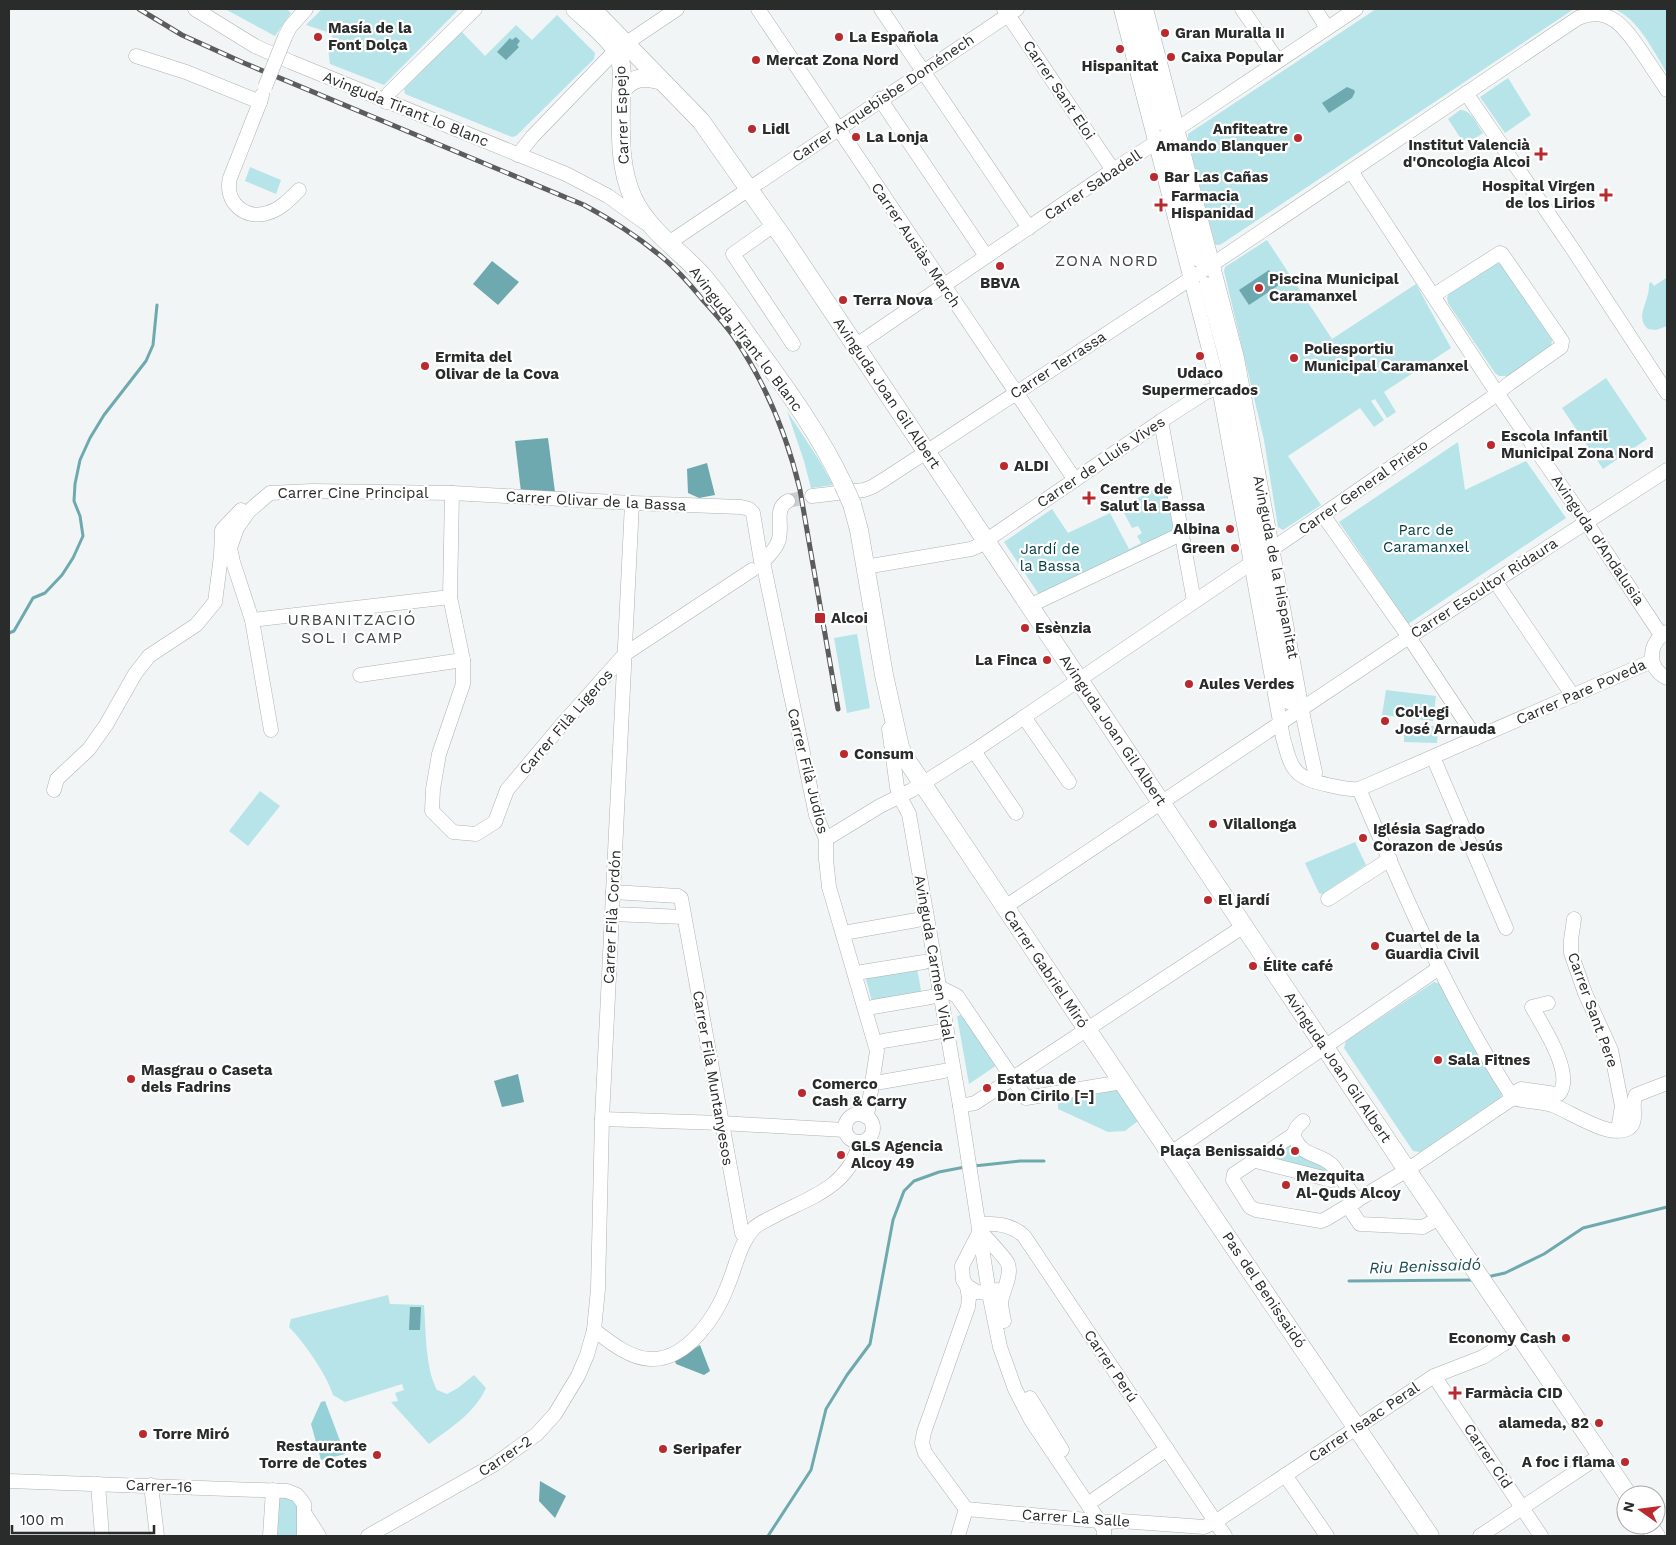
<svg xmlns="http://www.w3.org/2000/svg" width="1676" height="1545" font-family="'Work Sans',sans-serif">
<rect width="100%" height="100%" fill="#f1f5f5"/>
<g fill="#b6e4e9">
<polygon points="225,9 287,9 291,13 275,36"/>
<polygon points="322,9 457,9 458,10 384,85 330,64 328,48 333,34 306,25"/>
<polygon points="1376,9 1574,9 1220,245 1216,245 1215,244 1188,140 1188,134"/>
<path d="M1614,9H1667V73C1654,52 1638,18 1614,9Z"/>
<polygon points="557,15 595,53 594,59 516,136 512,137 405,94 404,89 461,31 485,56 516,25 532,40"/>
<polygon points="1508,78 1531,115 1505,133 1480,97"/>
<path d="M1460,110C1471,109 1477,125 1483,133L1465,145L1448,119Z"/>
<polygon points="250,167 281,180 276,194 245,181"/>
<polygon points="1267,240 1332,339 1416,284 1451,348 1384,392 1396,412 1387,418 1375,399 1371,401 1384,420 1374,427 1360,408 1288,456 1321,505 1283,530 1278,527 1264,440 1224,271 1225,267"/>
<polygon points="1494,262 1501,264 1552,340 1551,347 1509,376 1499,376 1495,373 1448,303 1447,298 1450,291"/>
<path d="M1666,278L1667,326L1656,330L1648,329C1634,316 1650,302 1649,284L1651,282L1654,286Z"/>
<polygon points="1606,378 1647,439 1603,469 1562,408"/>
<polygon points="787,411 819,460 833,485 811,488 804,461"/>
<polygon points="1458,442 1465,490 1526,461 1566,518 1408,624 1339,522"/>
<polygon points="1168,482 1176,526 1172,533 1040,596 1004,542 1052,509 1068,533 1110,513 1129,549 1141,543 1137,536 1142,533 1138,526 1132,528 1121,507"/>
<polygon points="857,634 870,708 847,713 834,638"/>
<polygon points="1386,690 1436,696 1433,721 1382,715"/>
<polygon points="1404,726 1438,726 1437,743 1404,742"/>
<polygon points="260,791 280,806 248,846 229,831"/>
<polygon points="1355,842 1366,865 1322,894 1319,893 1305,863"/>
<polygon points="917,968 922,996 873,1005 865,976"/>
<polygon points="1434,982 1441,984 1503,1090 1501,1097 1420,1152 1413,1151 1344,1048 1346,1041"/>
<polygon points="962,1015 997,1065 969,1084 957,1016"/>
<polygon points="1118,1090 1138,1121 1125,1131 1108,1132 1058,1109 1058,1099"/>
<polygon points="1289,1143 1329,1168 1327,1170 1331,1177 1270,1162 1270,1156"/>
<path d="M388,1295L390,1304L424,1305C426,1330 425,1368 437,1390L447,1394L458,1388L474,1375L486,1388C474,1414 450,1428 429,1444L391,1402L398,1401L395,1393L404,1390L402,1384L345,1402L333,1395C327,1375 304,1342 289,1327L291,1319Z"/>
<polygon points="279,1495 285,1495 300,1505 298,1536 276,1536"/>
</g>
<polygon fill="#94d1d8" points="325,1401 345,1454 321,1460 311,1424 321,1402"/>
<g fill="#6da9af">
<polygon points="516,37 520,41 517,45 519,47 506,60 497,52 510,38 512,40"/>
<polygon points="1347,87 1354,90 1355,92 1352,98 1329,113 1322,103"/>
<polygon points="492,261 519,282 498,305 473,284"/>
<polygon points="1269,270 1279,285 1249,305 1239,290"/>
<polygon points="548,438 555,492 521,492 515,441"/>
<polygon points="707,463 715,495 699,498 688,493 687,469"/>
<polygon points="518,1074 524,1102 502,1107 494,1081"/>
<polygon points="410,1307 421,1307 420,1330 409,1330"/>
<polygon points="700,1345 710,1371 704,1375 676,1364 675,1361"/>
<polygon points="540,1481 566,1496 555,1518 539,1501"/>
</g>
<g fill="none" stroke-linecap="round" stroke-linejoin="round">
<g stroke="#6da9af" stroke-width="3">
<polyline points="9,633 14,631 33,598 45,593 62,575 73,558 83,536 80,516 74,501 75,484 80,460 90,438 104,415 146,361 153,345 157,305"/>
<polyline points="974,1166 1020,1161 1044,1161"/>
<polyline points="1487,1277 1505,1273 1544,1254 1583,1228 1667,1207"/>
<polyline points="1349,1281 1474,1280"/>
<polyline points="768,1536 811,1470 826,1409 847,1375 870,1344 893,1220 904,1191 914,1181 939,1172 965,1167"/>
</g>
<polyline stroke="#c9cdcd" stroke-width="14" stroke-dasharray="14 7" stroke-linecap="butt" points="788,501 812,496"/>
<defs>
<g id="minor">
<polyline points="195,9 255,46 291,62 566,174 608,196 644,222"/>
<polyline points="758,9 1075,480"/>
<polyline points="881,9 1029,228"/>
<polyline points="1004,9 1113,170"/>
<path d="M1121,9L1219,388L1283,738C1292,770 1293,777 1328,785C1338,787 1349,790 1359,789L1652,661"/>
<polyline points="1134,9 1163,124"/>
<polyline points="1146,9 1237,358 1304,721 1315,772 1314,781"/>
<polyline points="1242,9 1278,61"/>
<polyline points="1315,9 1327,28"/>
<polyline points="285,37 290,27 306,9"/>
<polyline points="136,56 186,72 260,102 262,95"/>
<polyline points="1466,93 1574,251 1667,393"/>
<polyline points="880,99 986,256"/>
<path d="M260,102L230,178C224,202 245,220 267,213C280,210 290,199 299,190"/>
<polyline points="386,102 389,93 475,9"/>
<polyline points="1170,148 1199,260"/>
<polyline points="518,155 532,137 616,50 677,9"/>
<polyline points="1351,171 1497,393 1586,522 1661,635"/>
<polyline points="774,225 733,254 793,344"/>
<polyline points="670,242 1017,9"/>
<polyline points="1206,284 1228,366 1260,546"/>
<polyline points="855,346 1113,170 1177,129 1356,9"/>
<polyline points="1161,421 1194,601"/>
<polyline points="452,493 450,597 463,660 463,684 439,754 433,789 432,811 453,832 476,834 495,822 507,790 559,728 625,654 752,570"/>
<path d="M812,496L864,490L872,487L885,479L1213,264L1578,18C1611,4 1627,31 1643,54C1651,66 1659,78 1667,90"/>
<polyline points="1323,515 1409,637 1476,738"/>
<polyline points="763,562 816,815 826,839 826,859 829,887 877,1051 868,1110 865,1116"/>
<path d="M763,562C768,556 775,550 778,542C784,528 773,508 788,501"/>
<polyline points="865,567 971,549 978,546 1161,421 1206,392 1219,388"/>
<polyline points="1263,567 1288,702"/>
<polyline points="1495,581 1573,696"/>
<polyline points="1029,606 1181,534"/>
<polyline points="252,620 450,597"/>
<path d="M1667,632C1648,642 1646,668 1667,678"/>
<polyline points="360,675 463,660"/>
<polyline points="1024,717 1069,782"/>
<polyline points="889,729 897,787 900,797 909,814 960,1106 989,1293 1000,1347 1015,1389 1031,1420 1099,1521 1104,1530 1104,1536"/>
<polyline points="271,730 252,620 233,562 230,548 237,528 249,511 270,493 312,491 452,493 632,503 741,507 749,509 753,513 761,561"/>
<polyline points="974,751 1016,813"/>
<polyline points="1433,757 1506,928"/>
<path d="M1359,789C1404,895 1450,1002 1513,1098"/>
<polyline points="54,790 57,779 89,749 106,725 135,674 149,656 196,625 215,602 221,556 222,530 241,510"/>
<polyline points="826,839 880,806 912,790 974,751 1328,511 1490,399 1510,383 1561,347 1562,341 1502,254 1500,253 1434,295"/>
<polyline points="613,892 678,896 681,898 742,1233 746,1239"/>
<polyline points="1328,899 1390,859"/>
<polyline points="1005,907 1409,637 1667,470"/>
<polyline points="612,914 684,917"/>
<polyline points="1574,919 1571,940 1571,953 1585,993 1611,1050 1622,1106 1618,1130"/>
<polyline points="849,932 917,920"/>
<polyline points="862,972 924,962"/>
<polyline points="939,987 957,996 1026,1098 1122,1082"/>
<polyline points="873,1007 931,997"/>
<polyline points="883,1041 937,1032"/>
<polyline points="881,1082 944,1071"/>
<path d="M1513,1098L1516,1092L1521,1089L1556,1094H1559C1575,1074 1542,1025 1532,1007L1548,1003"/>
<polyline points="960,1106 975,1103 1244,926"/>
<circle cx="859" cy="1128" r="14"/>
<polyline points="602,1119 721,1123 845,1130"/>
<path d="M1303,1121L1297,1127L1293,1135L1234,1174L1233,1180L1250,1207L1256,1210L1321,1221L1326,1219L1407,1170L1513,1098C1526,1102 1539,1101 1552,1105C1570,1111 1610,1140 1629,1128C1639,1121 1630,1104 1636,1095L1667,1083"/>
<path d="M1293,1135C1304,1160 1318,1151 1333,1166L1357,1201"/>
<polyline points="1171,1153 1439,968"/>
<polyline points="1256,1161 1331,1180"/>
<polyline points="1348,1206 1360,1224 1423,1227 1439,1218"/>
<path d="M979,1224C995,1223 1013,1225 1024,1236L1225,1536"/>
<path d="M980,1231C986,1238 1006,1258 1008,1264C1012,1276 1003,1289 1001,1302C1001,1308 1003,1315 1004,1321"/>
<polyline points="979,1233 962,1266 963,1280 967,1286 977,1292 989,1293 997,1290"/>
<path d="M594,1330C610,1342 629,1358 650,1359C687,1361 717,1315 728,1285C736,1266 740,1242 755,1227C763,1221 773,1217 782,1212C817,1195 849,1184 860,1142"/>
<polyline points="1434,1376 1541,1536"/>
<polyline points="1030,1398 1062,1450"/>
<polyline points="1285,1475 1327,1536"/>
<polyline points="9,1481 287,1491 297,1495 304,1504 304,1536"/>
<polyline points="98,1484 102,1536"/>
<polyline points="151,1485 157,1536"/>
<polyline points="1095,1499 1167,1449"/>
<polyline points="966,1509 1110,1522 1121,1521 1204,1527 1215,1522 1434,1376 1483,1357 1519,1334"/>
<polyline points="966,1509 925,1453 922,1443 924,1432 968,1307 969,1298 967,1286"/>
<polyline points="305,1514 319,1536"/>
<polyline points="270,1536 273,1490"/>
<polyline points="368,1536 495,1464 537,1434 555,1414 578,1376 587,1355 594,1330 598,1289 602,1119 632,503"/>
<polyline points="958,1536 966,1509"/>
<polyline points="1480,1536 1601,1455"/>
</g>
<g id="major">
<path d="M575,9C587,20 614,42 619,56C623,67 622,82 621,93C621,129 618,165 633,198C648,230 678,249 701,274C721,297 738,322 756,347C788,391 820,435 843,484"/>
<polyline points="592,9 701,121 784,239 1407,1170 1628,1495"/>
<path d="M622,91C632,76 646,76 662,81"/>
<polyline points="852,504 859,530 884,675 900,747 904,756 1143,1113 1430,1536"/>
<polyline points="1648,1525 1656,1536"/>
</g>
</defs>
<use href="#minor" stroke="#aeb2b2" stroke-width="15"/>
<use href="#major" stroke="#aeb2b2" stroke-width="19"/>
<use href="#minor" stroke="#fff" stroke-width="14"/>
<use href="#major" stroke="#fff" stroke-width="18"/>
<defs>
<path id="rail" d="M139,9L182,35L244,63L584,205C610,219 634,234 657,253C674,266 689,283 702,299C713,311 725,324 734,337C766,384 787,435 800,490L838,709"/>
</defs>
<use href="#rail" stroke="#5b5c5c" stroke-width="5"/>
<use href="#rail" stroke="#fff" stroke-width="3" stroke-dasharray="9" stroke-linecap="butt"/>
<defs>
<polyline id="minor-bridge" points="265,87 285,37"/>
<polyline id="major-bridge" points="843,484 852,504"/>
</defs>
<use href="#minor-bridge" stroke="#aeb2b2" stroke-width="15" stroke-linecap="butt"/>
<use href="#major-bridge" stroke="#aeb2b2" stroke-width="19" stroke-linecap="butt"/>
<use href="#minor-bridge" stroke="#fff" stroke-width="14"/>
<use href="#major-bridge" stroke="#fff" stroke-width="18"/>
</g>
<g fill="#b9292e" stroke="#fff" stroke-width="2">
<circle cx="1165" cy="33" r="5"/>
<circle cx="318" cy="37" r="5"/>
<circle cx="839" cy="37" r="5"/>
<circle cx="1120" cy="49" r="5"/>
<circle cx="1171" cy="57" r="5"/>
<circle cx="756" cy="60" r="5"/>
<circle cx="752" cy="129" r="5"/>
<circle cx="856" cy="137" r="5"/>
<circle cx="1298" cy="138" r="5"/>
<path d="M1538.5 146.5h5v5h5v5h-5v5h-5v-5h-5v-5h5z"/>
<circle cx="1154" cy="177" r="5"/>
<path d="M1603.5 187.5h5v5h5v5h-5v5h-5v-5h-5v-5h5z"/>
<path d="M1158.5 197.5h5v5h5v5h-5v5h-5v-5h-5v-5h5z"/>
<circle cx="1000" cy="266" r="5"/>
<circle cx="1259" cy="288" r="5"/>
<circle cx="843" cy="300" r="5"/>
<circle cx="1200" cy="356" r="5"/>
<circle cx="1294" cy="358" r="5"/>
<circle cx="425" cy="366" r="5"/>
<circle cx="1491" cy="445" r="5"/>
<circle cx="1004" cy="466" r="5"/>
<path d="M1086.5 490.5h5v5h5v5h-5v5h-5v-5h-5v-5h5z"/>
<circle cx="1230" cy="529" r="5"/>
<circle cx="1235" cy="548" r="5"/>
<rect x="814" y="612" width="12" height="12" rx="2.5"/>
<circle cx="1025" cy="628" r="5"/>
<circle cx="1047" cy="660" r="5"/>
<circle cx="1189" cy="684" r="5"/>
<circle cx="1385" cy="721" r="5"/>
<circle cx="844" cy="754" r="5"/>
<circle cx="1213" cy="824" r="5"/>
<circle cx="1363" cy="838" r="5"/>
<circle cx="1208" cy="900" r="5"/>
<circle cx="1375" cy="946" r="5"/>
<circle cx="1253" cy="966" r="5"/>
<circle cx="1438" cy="1060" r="5"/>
<circle cx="131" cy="1079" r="5"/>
<circle cx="987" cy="1088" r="5"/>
<circle cx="802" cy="1093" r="5"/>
<circle cx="1295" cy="1151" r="5"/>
<circle cx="841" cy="1155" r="5"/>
<circle cx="1286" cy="1185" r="5"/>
<circle cx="1566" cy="1338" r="5"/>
<path d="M1452.5 1385.5h5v5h5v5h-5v5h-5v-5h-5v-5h5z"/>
<circle cx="1599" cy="1423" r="5"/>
<circle cx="143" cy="1434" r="5"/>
<circle cx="663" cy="1449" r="5"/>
<circle cx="377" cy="1455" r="5"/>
<circle cx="1625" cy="1462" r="5"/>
</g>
<g text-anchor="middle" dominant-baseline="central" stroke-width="4.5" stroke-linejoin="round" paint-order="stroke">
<g font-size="15" font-weight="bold" fill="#2a2b2b" stroke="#fff" text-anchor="start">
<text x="328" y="28">Masía de la<tspan x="328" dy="17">Font Dolça</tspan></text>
<text x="1175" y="33">Gran Muralla II</text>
<text x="849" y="37">La Española</text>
<text x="1181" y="57">Caixa Popular</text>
<text x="766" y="60">Mercat Zona Nord</text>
<text x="1120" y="66" text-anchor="middle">Hispanitat</text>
<text x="762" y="129">Lidl</text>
<text x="1288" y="129" text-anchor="end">Anfiteatre<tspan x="1288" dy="17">Amando Blanquer</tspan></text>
<text x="866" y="137">La Lonja</text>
<text x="1530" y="145" text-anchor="end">Institut Valencià<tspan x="1530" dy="17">d'Oncologia Alcoi</tspan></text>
<text x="1164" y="177">Bar Las Cañas</text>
<text x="1595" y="186" text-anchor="end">Hospital Virgen<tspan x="1595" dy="17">de los Lirios</tspan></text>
<text x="1171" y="196">Farmacia<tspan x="1171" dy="17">Hispanidad</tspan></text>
<text x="1269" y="279">Piscina Municipal<tspan x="1269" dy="17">Caramanxel</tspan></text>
<text x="1000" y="283" text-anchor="middle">BBVA</text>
<text x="853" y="300">Terra Nova</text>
<text x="1304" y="349">Poliesportiu<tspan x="1304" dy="17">Municipal Caramanxel</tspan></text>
<text x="435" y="357">Ermita del<tspan x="435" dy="17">Olivar de la Cova</tspan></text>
<text x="1200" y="373" text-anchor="middle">Udaco<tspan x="1200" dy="17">Supermercados</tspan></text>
<text x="1501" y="436">Escola Infantil<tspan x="1501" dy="17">Municipal Zona Nord</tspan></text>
<text x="1014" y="466">ALDI</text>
<text x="1100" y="489">Centre de<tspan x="1100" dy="17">Salut la Bassa</tspan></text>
<text x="1220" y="529" text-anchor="end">Albina</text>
<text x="1225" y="548" text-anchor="end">Green</text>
<text x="831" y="618">Alcoi</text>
<text x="1035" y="628">Esènzia</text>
<text x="1037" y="660" text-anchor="end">La Finca</text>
<text x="1199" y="684">Aules Verdes</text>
<text x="1395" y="712">Col·legi<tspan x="1395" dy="17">José Arnauda</tspan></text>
<text x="854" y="754">Consum</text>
<text x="1223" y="824">Vilallonga</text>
<text x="1373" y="829">Iglésia Sagrado<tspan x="1373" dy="17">Corazon de Jesús</tspan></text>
<text x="1218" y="900">El jardí</text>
<text x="1385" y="937">Cuartel de la<tspan x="1385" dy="17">Guardia Civil</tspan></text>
<text x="1263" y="966">Élite café</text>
<text x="1448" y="1060">Sala Fitnes</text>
<text x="141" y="1070">Masgrau o Caseta<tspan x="141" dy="17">dels Fadrins</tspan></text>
<text x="997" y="1079">Estatua de<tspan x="997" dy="17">Don Cirilo [=]</tspan></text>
<text x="812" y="1084">Comerco<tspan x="812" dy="17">Cash &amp; Carry</tspan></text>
<text x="851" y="1146">GLS Agencia<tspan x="851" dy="17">Alcoy 49</tspan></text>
<text x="1285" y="1151" text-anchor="end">Plaça Benissaidó</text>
<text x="1296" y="1176">Mezquita<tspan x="1296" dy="17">Al-Quds Alcoy</tspan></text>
<text x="1556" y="1338" text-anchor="end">Economy Cash</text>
<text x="1465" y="1393">Farmàcia CID</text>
<text x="1589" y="1423" text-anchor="end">alameda, 82</text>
<text x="153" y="1434">Torre Miró</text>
<text x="367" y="1446" text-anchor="end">Restaurante<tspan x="367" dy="17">Torre de Cotes</tspan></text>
<text x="673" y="1449">Seripafer</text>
<text x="1615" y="1462" text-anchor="end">A foc i flama</text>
</g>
<g font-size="15" fill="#2a2b2b" stroke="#fff">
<text transform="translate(1059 90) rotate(56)">Carrer Sant Eloi</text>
<text transform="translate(883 98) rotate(-34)">Carrer Arquebisbe Doménech</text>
<text transform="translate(406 109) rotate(22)">Avinguda Tirant lo Blanc</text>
<text transform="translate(622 115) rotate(-92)">Carrer Espejo</text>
<text transform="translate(1093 185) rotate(-34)">Carrer Sabadell</text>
<text transform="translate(916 245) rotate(56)">Carrer Ausiàs March</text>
<text transform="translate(746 339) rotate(53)">Avinguda Tirant lo Blanc</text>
<text transform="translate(1058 365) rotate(-33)">Carrer Terrassa</text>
<text transform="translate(887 393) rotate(56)">Avinguda Joan Gil Albert</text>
<text transform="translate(1101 462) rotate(-34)">Carrer de Lluís Vives</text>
<text transform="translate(1363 487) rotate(-35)">Carrer General Prieto</text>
<text x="353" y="493">Carrer Cine Principal</text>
<text transform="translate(596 501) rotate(3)">Carrer Olivar de la Bassa</text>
<text transform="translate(1598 540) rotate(56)">Avinguda d'Andalusia</text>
<text transform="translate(1276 567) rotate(79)">Avinguda de la Hispanitat</text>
<text transform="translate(1484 588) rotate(-33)">Carrer Escultor Ridaura</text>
<text transform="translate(1581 692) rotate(-24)">Carrer Pare Poveda</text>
<text transform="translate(566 722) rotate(-49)">Carrer Filà Ligeros</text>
<text transform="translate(1113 730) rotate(56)">Avinguda Joan Gil Albert</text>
<text transform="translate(808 771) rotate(76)">Carrer Filà Judios</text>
<text transform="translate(612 917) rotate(-87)">Carrer Filà Cordón</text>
<text transform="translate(934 958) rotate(80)">Avinguda Carmen Vidal</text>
<text transform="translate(1046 969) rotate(56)">Carrer Gabriel Miró</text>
<text transform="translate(1593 1010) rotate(70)">Carrer Sant Pere</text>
<text transform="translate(1338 1067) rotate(56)">Avinguda Joan Gil Albert</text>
<text transform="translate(713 1078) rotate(80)">Carrer Filà Muntanyesos</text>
<text transform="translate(1264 1290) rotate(56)">Pas del Benissaidó</text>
<text transform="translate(1111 1366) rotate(56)">Carrer Perú</text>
<text transform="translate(1364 1422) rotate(-34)">Carrer Isaac Peral</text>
<text transform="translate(505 1456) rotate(-34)">Carrer-2</text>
<text transform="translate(1488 1456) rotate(56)">Carrer Cid</text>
<text transform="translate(159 1486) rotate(2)">Carrer-16</text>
<text transform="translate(1076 1518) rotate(4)">Carrer La Salle</text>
</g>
<g font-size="15" fill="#003b41" stroke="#fff">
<text x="1426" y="530">Parc de<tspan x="1426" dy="17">Caramanxel</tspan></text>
<text x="1050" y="549">Jardí de<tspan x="1050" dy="17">la Bassa</tspan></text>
</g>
<g font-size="16" letter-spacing="1" fill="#434647" stroke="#fff">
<text x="1107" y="260">ZONA NORD</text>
<text x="352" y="619">URBANITZACIÓ<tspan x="352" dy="18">SOL I CAMP</tspan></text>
</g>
<g font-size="16" font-style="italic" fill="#194e54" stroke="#fff">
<text transform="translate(1425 1266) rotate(-2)">Riu Benissaidó</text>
</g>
</g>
<rect width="1676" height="1545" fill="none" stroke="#2a2b2b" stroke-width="20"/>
<g transform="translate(1641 1510) rotate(284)"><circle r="24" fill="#ffffff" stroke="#aaaaaa"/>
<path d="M0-4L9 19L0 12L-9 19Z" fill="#b9292e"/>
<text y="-8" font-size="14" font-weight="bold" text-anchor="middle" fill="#2a2b2b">N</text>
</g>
<path d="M12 1525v8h142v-8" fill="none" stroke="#2a2b2b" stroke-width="2.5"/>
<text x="20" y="1525" font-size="15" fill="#2a2b2b" stroke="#ffffff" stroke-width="4" paint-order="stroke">100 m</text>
</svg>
